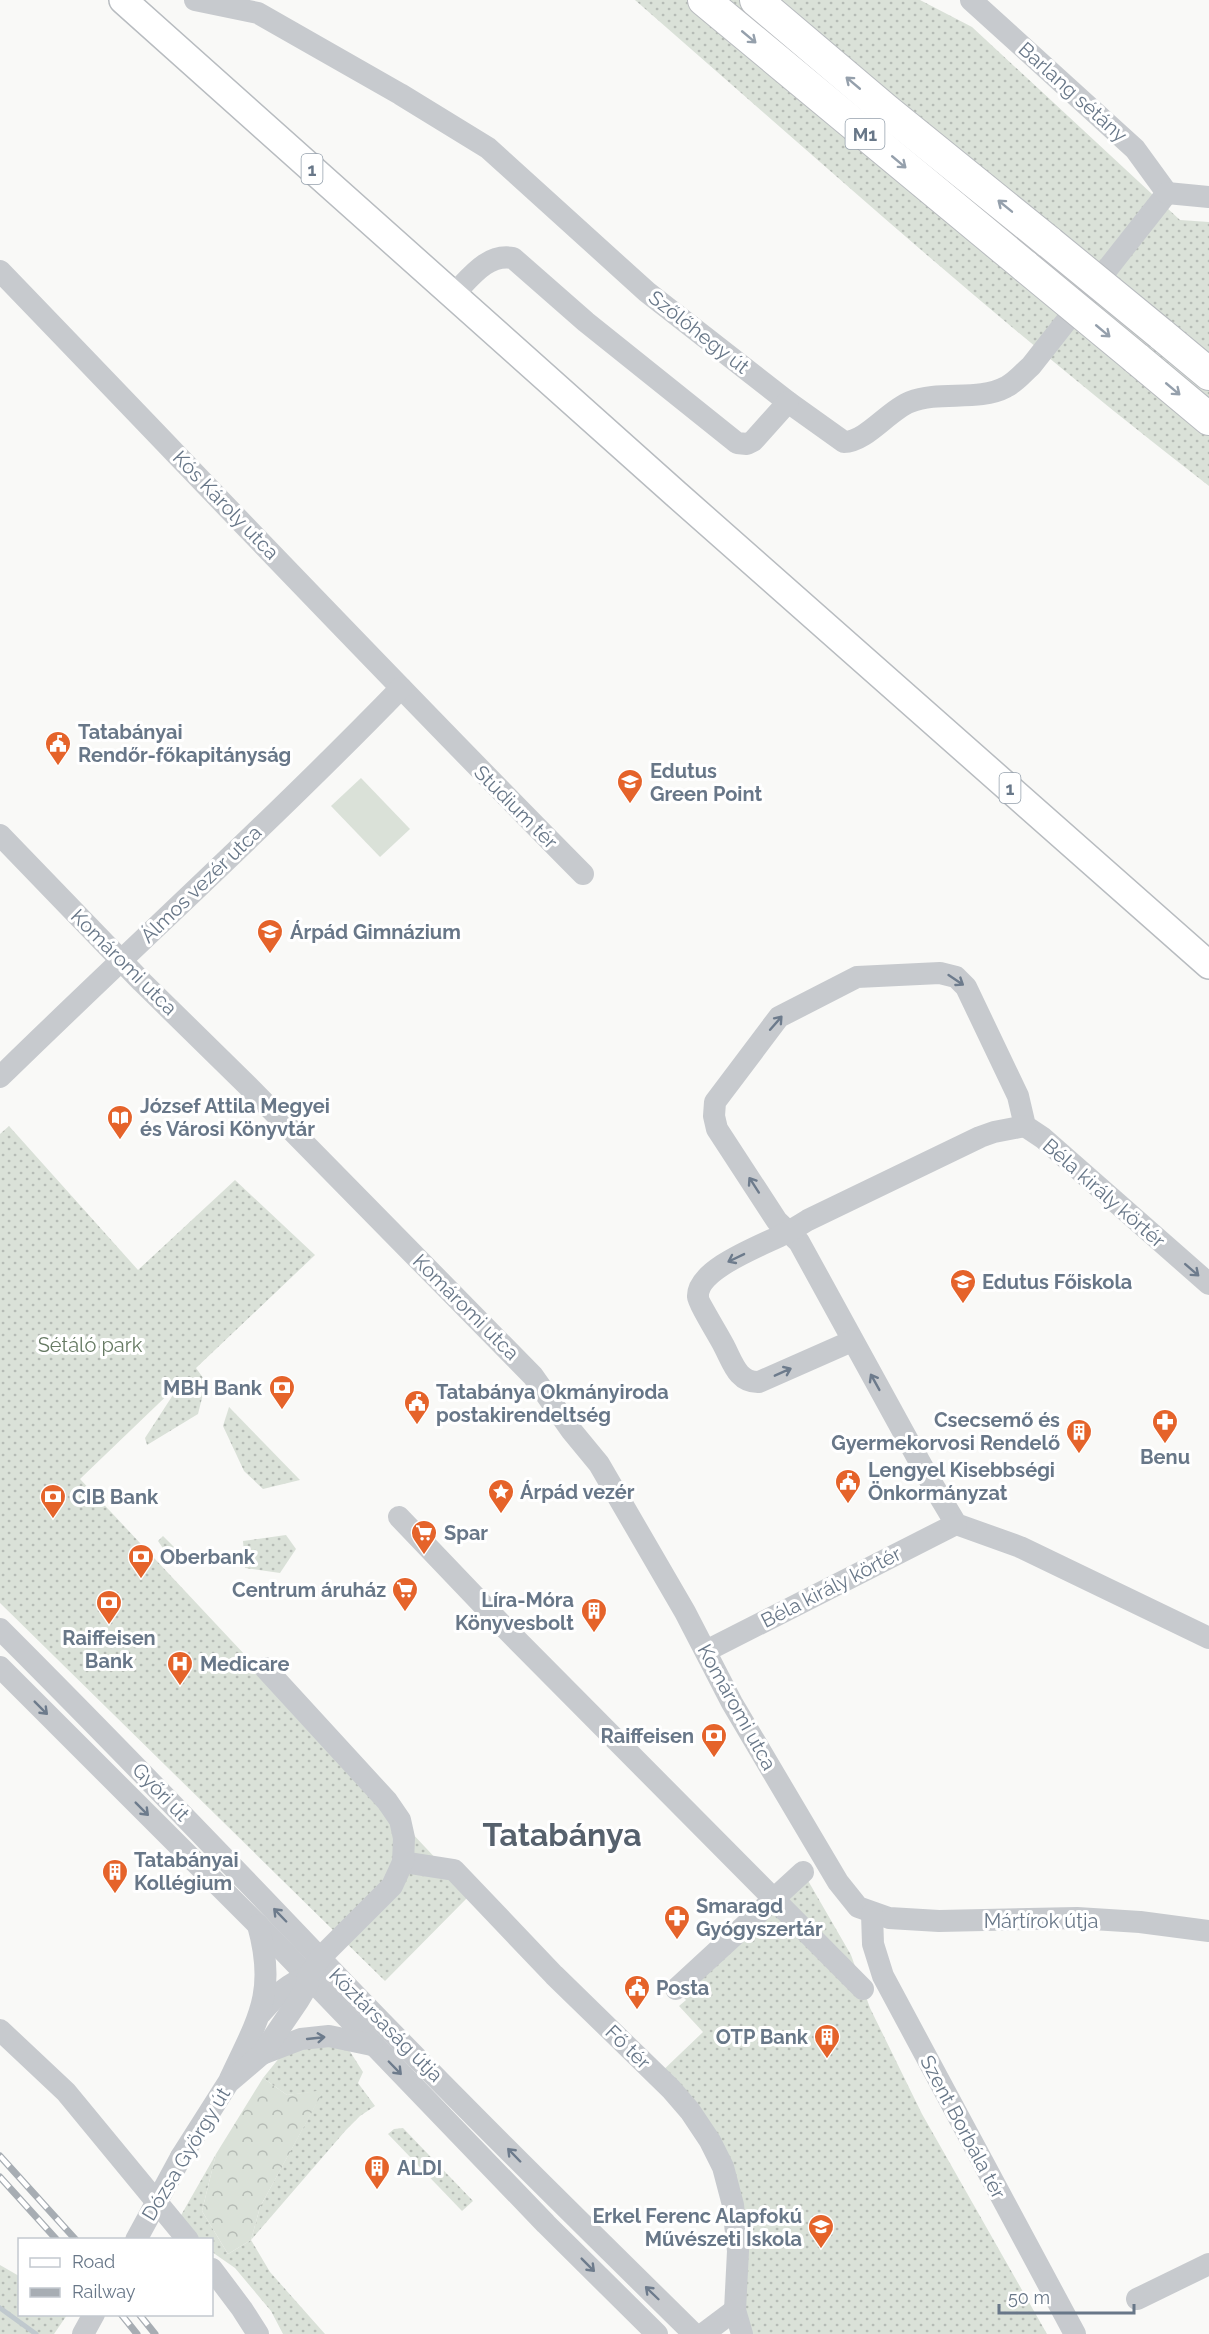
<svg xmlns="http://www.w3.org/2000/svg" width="1209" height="2334" font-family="Raleway,sans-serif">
<defs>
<pattern id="grass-dots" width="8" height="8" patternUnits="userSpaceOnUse" patternTransform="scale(1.5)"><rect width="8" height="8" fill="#dae1d8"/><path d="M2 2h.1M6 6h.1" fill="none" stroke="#b5bbb5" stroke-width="1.8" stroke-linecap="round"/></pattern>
<pattern id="forest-crowns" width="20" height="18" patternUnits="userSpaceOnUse" patternTransform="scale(1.5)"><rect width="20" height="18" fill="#dae1d8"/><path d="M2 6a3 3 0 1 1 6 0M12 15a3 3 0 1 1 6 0" fill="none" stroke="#b5bbb5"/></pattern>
</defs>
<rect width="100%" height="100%" fill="#f9f9f7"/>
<g fill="url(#grass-dots)">
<path d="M635,0H920L972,27L1180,220L1209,222V486C1010,333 824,165 635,0Z"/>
<polygon points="9,1126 138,1270 235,1180 315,1255 196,1368 206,1382 198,1414 147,1445 145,1438 182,1381 80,1479 470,1895 385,1981 0,1603 0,1134"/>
<polygon points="229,1407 300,1480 263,1489 244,1471 223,1426"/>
<polygon points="286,1535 296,1549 280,1573 245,1568 243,1541"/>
<polygon points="163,1536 183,1556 176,1560 169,1557 158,1541"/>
<polygon points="803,1872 851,1955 870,2008 922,2114 1047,2334 745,2334 723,2167 657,2076 703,2032 679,2006 686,2000 676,1989"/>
<polygon points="333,2042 349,2050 363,2072 358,2083 375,2106 360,2116 346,2130 251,2240 270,2272 325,2334 283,2334 271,2311 235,2268 212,2252 212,2240 197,2239 180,2217 216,2154 202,2211 228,2254 251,2240 260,2207 323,2091 287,2095 263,2078 280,2057 302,2048"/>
<polygon points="403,2128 473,2201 462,2211 388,2134 394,2129"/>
<polygon points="0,2265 19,2276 20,2314 67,2315 54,2334 0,2334"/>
</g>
<polygon fill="url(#forest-crowns)" points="263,2078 287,2095 324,2090 260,2207 251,2240 228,2254 202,2211 216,2154"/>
<polygon fill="#dae1d8" points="361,778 410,829 380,857 331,806"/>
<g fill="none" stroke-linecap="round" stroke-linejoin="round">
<polyline stroke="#c0c9ce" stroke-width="5" points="0,2308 36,2334"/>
<defs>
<polyline id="major" points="123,0 676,494 1209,965"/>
<g id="highway">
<polyline points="704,0 1026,267"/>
<polyline points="756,0 887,111 1050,243"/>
<polyline points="1161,334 1209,374"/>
<polyline points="1136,358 1209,419"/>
</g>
</defs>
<use href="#major" stroke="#b8bcc0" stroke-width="30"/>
<use href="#highway" stroke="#b8bbbf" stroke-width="34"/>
<g stroke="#c7cace" stroke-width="22">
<path d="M195,0L258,13L400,94L488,148L647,292L788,402L844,442C866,442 889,410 910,402C940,390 978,402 1006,387C1016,382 1023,373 1031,366L1167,193"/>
<polyline points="971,0 1135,149 1167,193"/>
<polyline points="1167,193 1209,197"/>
<path d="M0,271C194,472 386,675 583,874"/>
<path d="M453,295C470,278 487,253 513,258L586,322L737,443L747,444L753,441L788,402"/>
<polyline points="0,835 142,982 251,1089 533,1376 571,1430 599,1464 685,1612 732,1703 838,1882 858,1907 889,1918 939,1921 1077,1918 1140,1922 1209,1931"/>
<path d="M0,1077C133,947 271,822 401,688"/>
<polyline points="1209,1284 1043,1138 1025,1126 1018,1096 966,987 956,977 940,973 857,977 779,1017 715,1102 714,1116 717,1129 777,1221 799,1242 928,1477 956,1524 1020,1547 1209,1638"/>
<path d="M852,1341L759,1382C738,1383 733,1363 724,1346C720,1338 698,1302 698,1297C696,1269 763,1245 784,1234C792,1230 800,1225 808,1220L980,1137L994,1132L1025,1126"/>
<polyline points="399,1517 505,1628 863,1989"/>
<path d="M0,1629C108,1737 214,1847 319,1957C441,2085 568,2210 694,2334"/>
<polyline points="706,1651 956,1524"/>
<polyline points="0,1667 269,1936 546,2224 657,2334"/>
<polyline points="403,1862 454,1870 554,1975 671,2089 690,2111 710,2141 723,2167 733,2205 738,2251 735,2310 742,2334"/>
<polyline points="872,1914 873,1944 883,1976 1075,2334"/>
<polyline points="676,1989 803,1872"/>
<path d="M261,2013C275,1997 287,1983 308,1977"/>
<polyline points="0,2030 66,2092 188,2240"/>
<polyline points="262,2054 301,2039 329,2036 372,2045"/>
<path d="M230,2079C258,2019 277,1993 258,1925"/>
<polyline points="181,2157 228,2083 262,2054 298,2001 307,1986 308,1977 320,1958 392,1886 403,1862 404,1838 400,1820 387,1801 265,1668"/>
<polyline points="212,2269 242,2309 258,2334"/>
<polyline points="1137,2299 1209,2264"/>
<polyline points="83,2334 94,2314"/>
<polyline points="703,2334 735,2310"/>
</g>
<use href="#major" stroke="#fff" stroke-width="27"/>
<use href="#highway" stroke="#fff" stroke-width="32"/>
<defs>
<g id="rail">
<polyline points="0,2156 76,2240"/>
<polyline points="0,2177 57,2240"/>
<polyline points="121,2314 137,2334"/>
<polyline points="139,2314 155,2334"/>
</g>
</defs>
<use href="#rail" stroke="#a7adb3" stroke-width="7"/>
<use href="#rail" stroke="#fff" stroke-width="4.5" stroke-dasharray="14" stroke-linecap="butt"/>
<defs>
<g id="highway-bridge">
<polyline points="1050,243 1161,334"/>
<polyline points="1026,267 1136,358"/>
</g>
</defs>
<use href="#highway-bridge" stroke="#b8bbbf" stroke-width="34" stroke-linecap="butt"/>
<polyline stroke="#c7cace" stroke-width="22" points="136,2240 181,2157"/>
<use href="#highway-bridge" stroke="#fff" stroke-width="32"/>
</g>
<defs><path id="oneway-shaft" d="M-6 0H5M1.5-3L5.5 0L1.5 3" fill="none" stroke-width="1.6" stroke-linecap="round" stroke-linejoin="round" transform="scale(1.5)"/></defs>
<g stroke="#95a0ac">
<use href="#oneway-shaft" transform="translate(749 37) rotate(40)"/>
<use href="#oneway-shaft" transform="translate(853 83) rotate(-140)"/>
<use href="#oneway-shaft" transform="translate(899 162) rotate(40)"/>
<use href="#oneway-shaft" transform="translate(1005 206) rotate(-141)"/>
<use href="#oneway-shaft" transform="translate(1103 331) rotate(40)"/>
<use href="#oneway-shaft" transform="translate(1173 389) rotate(40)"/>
</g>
<g stroke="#6d7b8c">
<use href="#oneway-shaft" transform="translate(956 980) rotate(34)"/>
<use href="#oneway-shaft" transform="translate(776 1023) rotate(-49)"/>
<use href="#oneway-shaft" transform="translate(754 1185) rotate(-123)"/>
<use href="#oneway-shaft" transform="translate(736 1258) rotate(154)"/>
<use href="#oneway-shaft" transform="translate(1192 1270) rotate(41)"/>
<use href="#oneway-shaft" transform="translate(783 1372) rotate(-24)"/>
<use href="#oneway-shaft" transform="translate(875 1382) rotate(-119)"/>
<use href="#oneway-shaft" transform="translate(41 1708) rotate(45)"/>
<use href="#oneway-shaft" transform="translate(142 1809) rotate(45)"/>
<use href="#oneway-shaft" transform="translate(280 1915) rotate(-134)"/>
<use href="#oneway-shaft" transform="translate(316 2038) rotate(-6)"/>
<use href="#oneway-shaft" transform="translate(395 2068) rotate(46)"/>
<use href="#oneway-shaft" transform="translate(514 2155) rotate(-134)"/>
<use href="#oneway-shaft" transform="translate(588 2265) rotate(45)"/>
<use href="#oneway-shaft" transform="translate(652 2293) rotate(-136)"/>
</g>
<defs>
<symbol id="civic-pin" viewBox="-11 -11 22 30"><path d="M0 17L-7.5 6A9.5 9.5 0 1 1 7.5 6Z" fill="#e5632a" stroke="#fff"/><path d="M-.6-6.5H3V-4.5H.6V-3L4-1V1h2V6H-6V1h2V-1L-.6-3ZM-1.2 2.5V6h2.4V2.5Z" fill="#fff"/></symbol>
<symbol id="university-pin" viewBox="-11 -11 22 30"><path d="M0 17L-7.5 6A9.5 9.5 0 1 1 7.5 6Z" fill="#e5632a" stroke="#fff"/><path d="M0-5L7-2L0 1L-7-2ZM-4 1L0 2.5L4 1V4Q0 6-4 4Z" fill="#fff"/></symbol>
<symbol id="school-pin" viewBox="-11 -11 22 30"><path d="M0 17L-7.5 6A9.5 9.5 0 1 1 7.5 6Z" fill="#e5632a" stroke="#fff"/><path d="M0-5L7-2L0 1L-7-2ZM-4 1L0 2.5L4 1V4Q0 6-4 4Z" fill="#fff"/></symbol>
<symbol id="library-pin" viewBox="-11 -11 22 30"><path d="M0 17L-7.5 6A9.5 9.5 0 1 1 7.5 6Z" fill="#e5632a" stroke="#fff"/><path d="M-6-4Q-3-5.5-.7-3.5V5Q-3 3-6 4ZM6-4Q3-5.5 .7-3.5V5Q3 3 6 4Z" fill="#fff"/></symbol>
<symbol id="bank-pin" viewBox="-11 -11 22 30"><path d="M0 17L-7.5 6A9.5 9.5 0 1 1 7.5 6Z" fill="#e5632a" stroke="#fff"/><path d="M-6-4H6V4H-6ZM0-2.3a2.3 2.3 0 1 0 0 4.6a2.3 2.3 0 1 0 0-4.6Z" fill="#fff"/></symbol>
<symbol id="pharmacy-pin" viewBox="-11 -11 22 30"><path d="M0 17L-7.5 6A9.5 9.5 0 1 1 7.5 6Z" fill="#e5632a" stroke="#fff"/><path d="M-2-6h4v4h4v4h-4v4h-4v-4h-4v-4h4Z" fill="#fff"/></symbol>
<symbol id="building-pin" viewBox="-11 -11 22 30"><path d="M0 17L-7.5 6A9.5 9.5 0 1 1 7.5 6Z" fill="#e5632a" stroke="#fff"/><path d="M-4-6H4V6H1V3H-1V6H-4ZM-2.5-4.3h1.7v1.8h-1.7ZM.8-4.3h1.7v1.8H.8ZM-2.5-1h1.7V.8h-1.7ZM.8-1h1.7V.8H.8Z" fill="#fff"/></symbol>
<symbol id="sight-pin" viewBox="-11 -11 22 30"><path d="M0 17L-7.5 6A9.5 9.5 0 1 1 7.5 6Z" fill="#e5632a" stroke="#fff"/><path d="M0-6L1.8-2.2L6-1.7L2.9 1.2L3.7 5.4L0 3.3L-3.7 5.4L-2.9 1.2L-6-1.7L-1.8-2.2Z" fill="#fff"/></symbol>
<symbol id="supermarket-pin" viewBox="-11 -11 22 30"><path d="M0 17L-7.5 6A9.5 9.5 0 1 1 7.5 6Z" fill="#e5632a" stroke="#fff"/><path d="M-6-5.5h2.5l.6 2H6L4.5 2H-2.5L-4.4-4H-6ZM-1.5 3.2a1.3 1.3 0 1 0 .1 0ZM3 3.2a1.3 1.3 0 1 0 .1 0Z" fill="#fff"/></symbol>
<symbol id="hospital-pin" viewBox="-11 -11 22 30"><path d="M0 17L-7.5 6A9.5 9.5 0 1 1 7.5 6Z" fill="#e5632a" stroke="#fff"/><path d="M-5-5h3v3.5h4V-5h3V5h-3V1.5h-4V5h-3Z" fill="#fff"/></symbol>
</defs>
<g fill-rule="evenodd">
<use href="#civic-pin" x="43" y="729" width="30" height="40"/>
<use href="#university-pin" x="615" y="767" width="30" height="40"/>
<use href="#school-pin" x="255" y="917" width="30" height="40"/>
<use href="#library-pin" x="105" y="1103" width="30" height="40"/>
<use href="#school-pin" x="948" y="1267" width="30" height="40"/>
<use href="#bank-pin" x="267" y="1373" width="30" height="40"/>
<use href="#civic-pin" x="402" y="1388" width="30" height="40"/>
<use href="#pharmacy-pin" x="1150" y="1407" width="30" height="40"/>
<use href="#building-pin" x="1064" y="1417" width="30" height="40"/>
<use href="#civic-pin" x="833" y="1467" width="30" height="40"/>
<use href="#sight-pin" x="486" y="1477" width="30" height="40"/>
<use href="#bank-pin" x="38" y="1482" width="30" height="40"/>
<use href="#supermarket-pin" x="409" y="1518" width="30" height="40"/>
<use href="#bank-pin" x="126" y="1542" width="30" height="40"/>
<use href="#supermarket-pin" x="390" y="1575" width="30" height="40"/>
<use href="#bank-pin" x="94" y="1588" width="30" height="40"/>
<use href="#building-pin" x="579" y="1596" width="30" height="40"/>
<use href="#hospital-pin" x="165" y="1649" width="30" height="40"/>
<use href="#bank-pin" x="699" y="1721" width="30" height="40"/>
<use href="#building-pin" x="100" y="1857" width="30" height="40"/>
<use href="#pharmacy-pin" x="662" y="1903" width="30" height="40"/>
<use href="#civic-pin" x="622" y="1973" width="30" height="40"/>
<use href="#building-pin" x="812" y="2022" width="30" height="40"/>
<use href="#building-pin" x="362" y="2153" width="30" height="40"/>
<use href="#school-pin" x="806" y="2212" width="30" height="40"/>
</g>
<g text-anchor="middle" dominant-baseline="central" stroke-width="6" stroke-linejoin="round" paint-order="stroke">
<g fill="#fff" stroke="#95a0ac" stroke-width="1.5">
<rect x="845.5" y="119" width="39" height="30" rx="4.5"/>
<rect x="301.5" y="154" width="21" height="30" rx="4.5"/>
<rect x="999.5" y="773" width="21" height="30" rx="4.5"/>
</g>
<g font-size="18" font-weight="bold" fill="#687788">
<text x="865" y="134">M1</text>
<text x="312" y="169">1</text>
<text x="1010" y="788">1</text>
</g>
<g font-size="20" fill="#687788" stroke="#fff">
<text transform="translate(1073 92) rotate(42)">Barlang sétány</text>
<text transform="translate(699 332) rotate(38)">Szőlőhegy út</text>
<text transform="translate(226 505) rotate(46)">Kós Károly utca</text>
<text transform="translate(516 807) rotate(45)">Stúdium tér</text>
<text transform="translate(201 884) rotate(-44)">Álmos vezér utca</text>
<text transform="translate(124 962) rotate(45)">Komáromi utca</text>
<text transform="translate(1104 1193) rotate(41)">Béla király körtér</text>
<text transform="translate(466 1307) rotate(45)">Komáromi utca</text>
<text transform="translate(831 1587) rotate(-27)">Béla király körtér</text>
<text transform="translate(737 1707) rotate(61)">Komáromi utca</text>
<text transform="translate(161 1792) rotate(46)">Győri út</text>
<text x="1041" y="1921">Mártírok útja</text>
<text transform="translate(386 2025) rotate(45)">Köztársaság útja</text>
<text transform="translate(628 2047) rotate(44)">Fő tér</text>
<text transform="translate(963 2127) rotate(62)">Szent Borbála tér</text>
<text transform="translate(186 2154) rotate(-59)">Dózsa György út</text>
</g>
<g font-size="20" font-weight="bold" fill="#687788" stroke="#fff" text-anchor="start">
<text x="78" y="732">Tatabányai<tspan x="78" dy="23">Rendőr-főkapitányság</tspan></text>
<text x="650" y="771">Edutus<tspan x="650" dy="23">Green Point</tspan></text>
<text x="290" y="932">Árpád Gimnázium</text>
<text x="140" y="1106">József Attila Megyei<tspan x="140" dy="23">és Városi Könyvtár</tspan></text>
<text x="982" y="1282">Edutus Főiskola</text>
<text x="262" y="1388" text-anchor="end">MBH Bank</text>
<text x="436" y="1392">Tatabánya Okmányiroda<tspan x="436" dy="23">postakirendeltség</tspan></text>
<text x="1060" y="1420" text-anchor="end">Csecsemő és<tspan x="1060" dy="23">Gyermekorvosi Rendelő</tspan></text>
<text x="1165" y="1457" text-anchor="middle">Benu</text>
<text x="868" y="1470">Lengyel Kisebbségi<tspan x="868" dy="23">Önkormányzat</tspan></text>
<text x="520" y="1492">Árpád vezér</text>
<text x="72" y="1497">CIB Bank</text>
<text x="444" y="1533">Spar</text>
<text x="160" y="1557">Oberbank</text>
<text x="386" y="1590" text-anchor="end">Centrum áruház</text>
<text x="574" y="1600" text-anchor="end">Líra-Móra<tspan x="574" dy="23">Könyvesbolt</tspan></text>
<text x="109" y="1638" text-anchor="middle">Raiffeisen<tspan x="109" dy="23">Bank</tspan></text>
<text x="200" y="1664">Medicare</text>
<text x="694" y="1736" text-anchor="end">Raiffeisen</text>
<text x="134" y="1860">Tatabányai<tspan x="134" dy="23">Kollégium</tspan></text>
<text x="696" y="1906">Smaragd<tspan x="696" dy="23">Gyógyszertár</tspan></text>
<text x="656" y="1988">Posta</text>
<text x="808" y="2037" text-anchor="end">OTP Bank</text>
<text x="397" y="2168">ALDI</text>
<text x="802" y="2216" text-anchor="end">Erkel Ferenc Alapfokú<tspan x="802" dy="23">Művészeti Iskola</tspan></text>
</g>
<g font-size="20" fill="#667a63" stroke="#fff">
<text x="90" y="1345">Sétáló park</text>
</g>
<g font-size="32" font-weight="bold" fill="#56616d" stroke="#fff">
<text x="562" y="1834">Tatabánya</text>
</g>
</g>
<rect x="18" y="2238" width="195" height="78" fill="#ffffff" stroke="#c3c9cf" stroke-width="1.5"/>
<rect x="30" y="2258" width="30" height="9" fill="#ffffff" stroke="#c3c9cf" stroke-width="1.5"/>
<text x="72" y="2268" font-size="18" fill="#687788">Road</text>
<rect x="30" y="2288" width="30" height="9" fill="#a7adb3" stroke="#c3c9cf" stroke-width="1.5"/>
<text x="72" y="2298" font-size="18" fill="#687788">Railway</text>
<path d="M999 2304v9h135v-9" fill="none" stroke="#687788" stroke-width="3"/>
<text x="1008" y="2304" font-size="18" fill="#687788" stroke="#ffffff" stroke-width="4.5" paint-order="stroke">50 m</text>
</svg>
